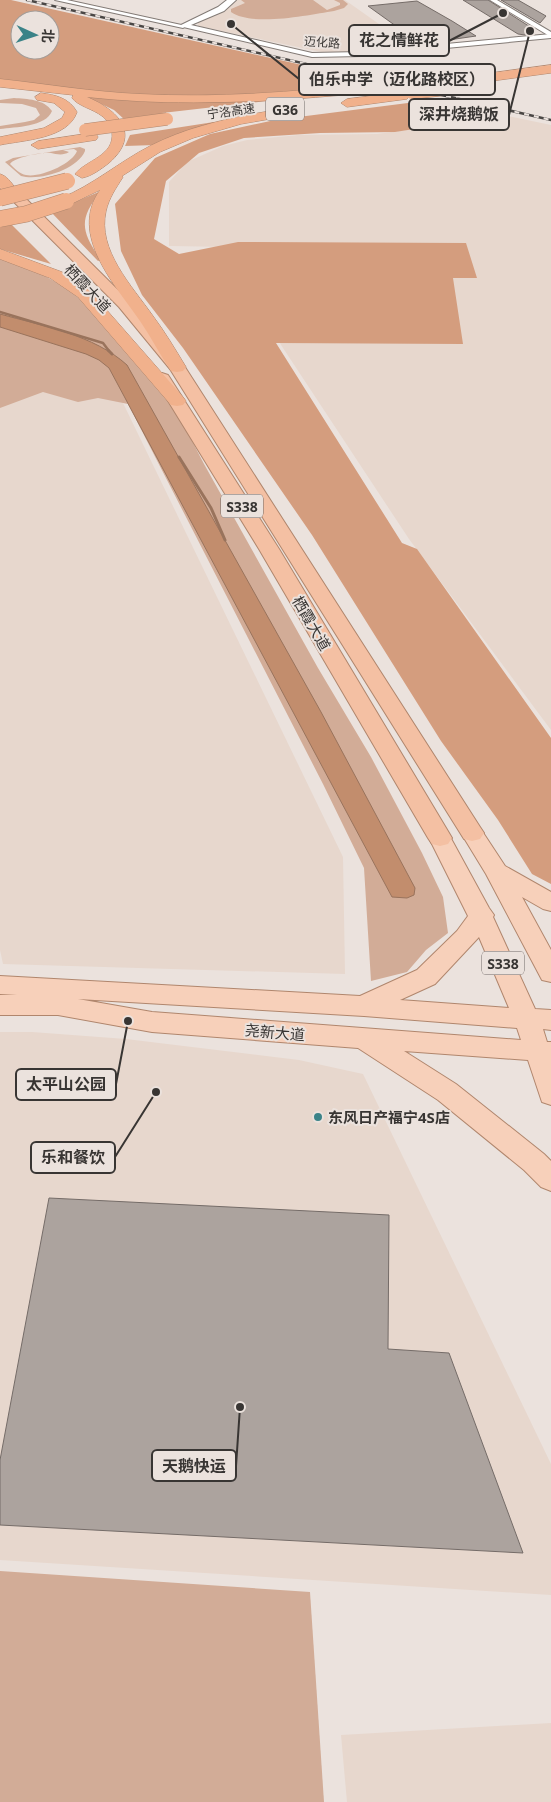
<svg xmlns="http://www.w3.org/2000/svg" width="551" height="1802" font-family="'Open Sans','Noto Sans SC',sans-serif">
<rect width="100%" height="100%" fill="#ebe2dd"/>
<g fill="#e7d7cd">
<polygon points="237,0 345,0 413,48 359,53 326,53 198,26 198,22 226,9"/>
<polygon points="508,116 551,125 551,730 409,539 229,266 230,247 169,246 169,182 187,162 223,146 247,140 299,135 377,134"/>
<polygon points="0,365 123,403 343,857 345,974 3,964 0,950"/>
<polygon points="0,1032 32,1032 126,1039 299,1060 363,1074 551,1464 551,1595 0,1560"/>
<polygon points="551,1723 551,1802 347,1802 341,1735"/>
</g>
<g fill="#d2ac97" fill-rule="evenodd">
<path d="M241,0H313L327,10L340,5V3L334,0H343L348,4L344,8L334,11C309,15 252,27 231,12V9L245,3Z"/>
<path d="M14,98C27,99 44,99 52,111C46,127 15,127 0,129V126L25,122L34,120L40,115L36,108L22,104L0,103V100Z"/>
<path d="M80,147L85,149V151C77,170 40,181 21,176L5,162L13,158ZM74,149L77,151C72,164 40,178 26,175C20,174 14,168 10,164C15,157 43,152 51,153C56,154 63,156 69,152L63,150Z"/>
<polygon points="0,259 36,271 68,289 81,300 103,323 177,412 204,464 318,668 371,757 422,853 443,897 448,933 426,950 407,972 371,981 364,868 323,784 128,404 98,398 78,402 43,392 0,408"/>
<polygon points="0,1571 310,1592 324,1802 0,1802"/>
</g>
<g fill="#d49d7e" fill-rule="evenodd">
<path d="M0,0H11L387,84C301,91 214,101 128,95C86,92 43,85 0,80ZM20,20H50V50H20Z"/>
<polygon points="82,95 294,98 162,113 162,115 125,120 114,110"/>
<polygon points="439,99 504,115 395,132 320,133 244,138 199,153 166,181 154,239 179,254 238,242 466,243 477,278 453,278 463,344 276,343 402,543 417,549 551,738 551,884 532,874 498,820 441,741 312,535 183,348 142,295 121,251 115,204 155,158 210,134 275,120"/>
<polygon points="214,122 214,125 155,145 125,146 130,135"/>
<path d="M101,191C78,220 81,231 101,260L98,261L51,212Z"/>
<polygon points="8,221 51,264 0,249 0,222"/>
</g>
<path fill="#c28d6d" stroke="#99735c" d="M0,314C43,326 94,335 127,365L321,712L415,888L414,895L407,898L392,897L109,368L99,360L86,354L0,327Z"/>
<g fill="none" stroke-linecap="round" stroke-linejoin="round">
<polyline stroke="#99735c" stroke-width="2.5" points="0,312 103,343 109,351"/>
<g stroke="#99735c" stroke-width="3">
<polyline points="108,350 112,354"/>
<polyline points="179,457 211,508 225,540"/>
</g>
</g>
<g fill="#aca39e" stroke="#756c68">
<polygon points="463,0 488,0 535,30 533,33 525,35 518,34"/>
<polygon points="501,0 518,0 546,16 540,23"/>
<polygon points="417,1 452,21 476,36 421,44 368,6"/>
<polygon points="49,1198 389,1215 388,1349 449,1353 523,1553 0,1525 0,1460"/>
</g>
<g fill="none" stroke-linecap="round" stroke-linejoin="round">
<defs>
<g id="minor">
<polygon points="55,0 67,0 186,26 183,28"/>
<polygon points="490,0 497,0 551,32 551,37"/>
</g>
<polygon id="tertiary" points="227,0 236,0 224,11 191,25 312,53 361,52 551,34 551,38 361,56 312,57 179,26 218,7"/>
<g id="primary">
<polygon points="472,825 480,828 505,866 551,892 551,911 543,909 522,897 551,950 551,982 542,980 486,874 461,833 464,828"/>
<path d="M440,830L448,833L489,908L494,915L493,917L535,1009L551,1010V1030L543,1029L547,1042H551V1105L542,1102L528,1060L404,1051L456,1084L544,1154L551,1161V1191L541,1187L524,1170L438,1100L358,1048L152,1032L58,1015H0V995H17L0,994V976L360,996L417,970L457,931L468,916L429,838L432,833ZM479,937L509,1008L400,1000L435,984ZM78,999L364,1016L517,1028L521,1040L152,1012Z"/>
</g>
<g id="trunk">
<polygon points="0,177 5,178 129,301 183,364 480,827 484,833 480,839 472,841 464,839 170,369 119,307 0,188"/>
<polygon points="162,373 168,375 170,378 279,549 452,838 448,844 440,846 432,844 428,838 259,549 154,378 156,375"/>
</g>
<g id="motorway">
<polygon points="551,65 551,73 440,88 434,84 440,80"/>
<path d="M0,79C47,84 93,92 140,94C217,98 293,92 369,84L375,88C369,95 341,95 331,96C250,103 168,106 87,97C118,110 142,134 109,163C101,169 92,176 82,178L75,174C86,160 115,156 112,132C111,125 107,120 102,116C93,109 78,106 72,98L73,95L0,87Z"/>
<polygon points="403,92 407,93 409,96 407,99 347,107 341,103 347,99"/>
<path d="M41,93C56,95 69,98 77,112C68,139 24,140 0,145V137L44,128L62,118L65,112L54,103L37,100L35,97Z"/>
<path d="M294,107L299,108L300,111L299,114L241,124L193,138L160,152L122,176L123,177C116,188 109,198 106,211C97,250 132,286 153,316C165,332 175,349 186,367L183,371L177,372L171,371C160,355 151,337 140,321C116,286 68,235 100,190L71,204H61L59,201L61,198C93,185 119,162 150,146C195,123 245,115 294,107Z"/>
<polygon points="91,133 96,134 98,137 96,140 38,149 31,145 38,141"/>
<path d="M0,174C7,176 11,182 15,188L13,191H3L0,187Z"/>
<polygon points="0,249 62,272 90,291 183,397 186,401 183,405 177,406 171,405 78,297 50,278 0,259"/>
</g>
</defs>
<use href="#minor" stroke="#837b76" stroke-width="2"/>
<use href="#tertiary" stroke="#837b76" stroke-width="2"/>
<use href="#primary" stroke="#b0866d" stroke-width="2"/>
<use href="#trunk" stroke="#b0866d" stroke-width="2"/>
<use href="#motorway" stroke="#b0866d" stroke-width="1"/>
<use href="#minor" fill="#fff" fill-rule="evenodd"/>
<use href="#tertiary" fill="#fff" fill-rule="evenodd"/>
<use href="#primary" fill="#f7d0ba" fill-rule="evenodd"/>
<use href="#trunk" fill="#f4c0a3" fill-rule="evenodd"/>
<use href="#motorway" fill="#f1b18c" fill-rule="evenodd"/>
<defs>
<polyline id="rail" points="27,0 551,120"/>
</defs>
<use href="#rail" stroke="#4a4745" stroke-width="2.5"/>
<use href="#rail" stroke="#ebe2dd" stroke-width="2" stroke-dasharray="5" stroke-linecap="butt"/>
<defs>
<g id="motorway-bridge-far1">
<polyline points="369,88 431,82"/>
<polyline points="412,93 457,88"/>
<polyline points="85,130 167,119"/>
</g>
<g id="motorway-bridge">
<polyline points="0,198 67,181"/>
<polyline points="0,219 26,214 66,201"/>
</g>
</defs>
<use href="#motorway-bridge-far1" stroke="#b0866d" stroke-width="13" stroke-linecap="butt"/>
<use href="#motorway-bridge" stroke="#b0866d" stroke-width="17" stroke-linecap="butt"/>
<use href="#motorway-bridge-far1" stroke="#f1b18c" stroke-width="12"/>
<use href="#motorway-bridge" stroke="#f1b18c" stroke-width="16"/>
</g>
<circle fill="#3b8388" stroke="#ebe2dd" stroke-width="2" cx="318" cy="1117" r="5"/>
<g text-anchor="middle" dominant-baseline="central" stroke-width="4" stroke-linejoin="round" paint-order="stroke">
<g font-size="12" fill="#383533" stroke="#ebe2dd">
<text transform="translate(322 42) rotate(4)">迈化路</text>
<text transform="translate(231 111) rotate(-8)">宁洛高速</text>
</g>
<g fill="#ebe2dd" stroke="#6e6966" stroke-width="1">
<rect x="266" y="97.5" width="38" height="23" rx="4"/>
<rect x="221" y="494.5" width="42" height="23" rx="4"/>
<rect x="482" y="951.5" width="42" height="23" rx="4"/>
</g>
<g font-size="14" font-weight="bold" fill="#383533">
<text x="285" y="109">G36</text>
<text x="242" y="506">S338</text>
<text x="503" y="963">S338</text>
</g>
<g font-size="15" fill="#383533" stroke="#ebe2dd">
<text transform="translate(88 288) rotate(47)">栖霞大道</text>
<text transform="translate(312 623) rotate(60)">栖霞大道</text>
<text transform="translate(275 1032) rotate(5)">尧新大道</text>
</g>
<g font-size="15" font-weight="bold" fill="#383533" stroke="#ebe2dd" text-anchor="start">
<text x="328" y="1117">东风日产福宁4S店</text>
</g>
</g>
<path fill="none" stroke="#383533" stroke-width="2" d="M503 13L449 41M231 24L299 79M530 31L509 115M128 1021L116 1084M156 1092L115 1157M240 1407L236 1466"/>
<g fill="#383533" stroke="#ebe2dd" stroke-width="2">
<circle cx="503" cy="13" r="5"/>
<circle cx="231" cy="24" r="5"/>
<circle cx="530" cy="31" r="5"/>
<circle cx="128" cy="1021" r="5"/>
<circle cx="156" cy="1092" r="5"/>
<circle cx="240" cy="1407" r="5"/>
</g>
<g fill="#ebe2dd" stroke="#383533" stroke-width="2">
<rect x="349" y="25" width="100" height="31" rx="5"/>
<rect x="299" y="64" width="196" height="31" rx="5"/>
<rect x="409" y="99" width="100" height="31" rx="5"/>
<rect x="16" y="1069" width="100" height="31" rx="5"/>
<rect x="31" y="1142" width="84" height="31" rx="5"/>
<rect x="152" y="1450" width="84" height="31" rx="5"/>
</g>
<g font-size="16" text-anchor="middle" font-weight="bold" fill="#383533">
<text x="399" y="46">花之情鲜花</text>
<text x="397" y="85">伯乐中学（迈化路校区）</text>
<text x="459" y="120">深井烧鹅饭</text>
<text x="66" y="1090">太平山公园</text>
<text x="73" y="1163">乐和餐饮</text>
<text x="194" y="1472">天鹅快运</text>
</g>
<g transform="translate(35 35) rotate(93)"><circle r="24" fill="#ebe2dd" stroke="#a39d99"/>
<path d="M0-4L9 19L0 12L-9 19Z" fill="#3b8388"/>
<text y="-8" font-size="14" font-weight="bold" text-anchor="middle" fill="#383533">北</text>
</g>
</svg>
